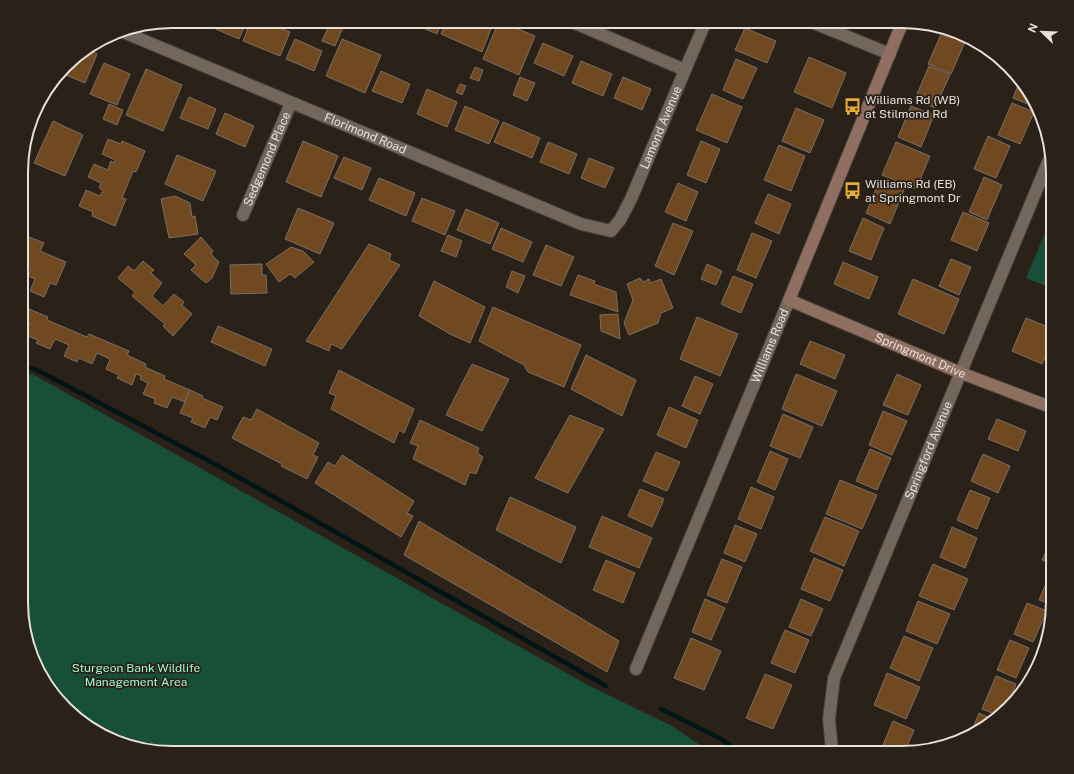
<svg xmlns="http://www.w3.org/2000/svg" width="1074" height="774" font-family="'Public Sans',sans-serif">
<rect width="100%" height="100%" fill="#2a2118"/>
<g fill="#174f39">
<polygon points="1053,214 1053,289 1026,278"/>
<polygon points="22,371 36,376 586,684 672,726 712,753 162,753 114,742 80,722 41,677 22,622"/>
</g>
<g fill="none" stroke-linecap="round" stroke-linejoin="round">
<g stroke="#001415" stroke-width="4.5">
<polyline points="22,365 39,371 213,463 274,497 606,686"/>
<polyline points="661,709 721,739 742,753"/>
</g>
</g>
<g fill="#704921" stroke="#7a6e64">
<polygon points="205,21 247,21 239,39 204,24"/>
<polygon points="251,21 263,21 290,32 280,56 243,41"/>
<polygon points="331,21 335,21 344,25 335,46 322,41"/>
<polygon points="407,21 442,21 437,34"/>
<polygon points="446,21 494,21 482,52 441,34"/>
<polygon points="499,21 535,36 519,75 483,59"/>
<polygon points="745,28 776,41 767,63 735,50"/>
<polygon points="944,29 960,32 978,43 977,46 943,31"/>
<polygon points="942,32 965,42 951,74 928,64"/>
<polygon points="295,39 322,51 314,71 286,59"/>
<polygon points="342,39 381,55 365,93 326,76"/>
<polygon points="543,43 573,56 564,76 534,63"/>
<polygon points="87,49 97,54 85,83 61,73 72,59"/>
<polygon points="809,57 846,73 832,108 794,92"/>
<polygon points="736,59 757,68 743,99 723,90"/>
<polygon points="581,61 612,74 603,96 572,83"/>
<polygon points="104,63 130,74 117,105 90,94"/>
<polygon points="929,66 950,75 935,108 915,99"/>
<polygon points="475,67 483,70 479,81 470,78"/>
<polygon points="146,69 182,85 163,131 126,115"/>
<polygon points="381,71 410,84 402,103 372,91"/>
<polygon points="520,77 535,83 527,101 513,95"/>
<polygon points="623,77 651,89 642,110 614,98"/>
<polygon points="1019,83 1037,104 1035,107 1013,98"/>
<polygon points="460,84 466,86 462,95 456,92"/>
<polygon points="427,89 457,102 447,127 417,114"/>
<polygon points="712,94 742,107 727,143 696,130"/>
<polygon points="189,97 216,109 208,129 180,118"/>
<polygon points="1012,103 1034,112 1020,144 998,135"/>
<polygon points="109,104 123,110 117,125 103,119"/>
<polygon points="465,106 499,121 489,144 455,130"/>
<polygon points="911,106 934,115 921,147 898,137"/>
<polygon points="796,108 824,120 810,153 782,141"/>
<polygon points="225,113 254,126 245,147 216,134"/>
<polygon points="53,121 83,135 65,176 34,163"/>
<polygon points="503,122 540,138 532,158 494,142"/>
<polygon points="31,124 36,127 25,153 22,152"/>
<polygon points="988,136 1010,146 996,178 974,169"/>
<polygon points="108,139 121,144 122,141 145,151 136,172 133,171 122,198 126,199 115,226 92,216 93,212 79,206 86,190 100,196 103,190 99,188 101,183 88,177 94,164 108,170 111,161 114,163 115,160 102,154"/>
<polygon points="303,141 338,156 321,197 286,182"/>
<polygon points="701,141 720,149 706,183 687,175"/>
<polygon points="548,142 577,154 569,174 540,162"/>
<polygon points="896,142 930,156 916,189 882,175"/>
<polygon points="779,145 805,156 791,191 764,180"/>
<polygon points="177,155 216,171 203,201 165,184"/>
<polygon points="344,157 371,168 362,190 334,178"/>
<polygon points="589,158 614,168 605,188 581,178"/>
<polygon points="984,177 1002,185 987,220 969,212"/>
<polygon points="379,178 415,193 406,216 369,200"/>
<polygon points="880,180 904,190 890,224 866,213"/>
<polygon points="678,183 698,192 686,221 665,212"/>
<polygon points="768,194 791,204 779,234 755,223"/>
<polygon points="175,196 190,203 192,217 195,216 198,234 169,238 161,199"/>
<polygon points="422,198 455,211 445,235 412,221"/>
<polygon points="298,208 334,223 320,254 285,239"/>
<polygon points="466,209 499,223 490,244 457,230"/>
<polygon points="963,212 989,223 977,251 951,240"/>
<polygon points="863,218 884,228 871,260 849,251"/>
<polygon points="673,223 693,231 674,275 655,266"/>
<polygon points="501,228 532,242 523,262 492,249"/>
<polygon points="752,233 772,241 756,278 737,270"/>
<polygon points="22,234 44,243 40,251 66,262 56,285 50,283 44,297 30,291 35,279 28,276 31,269 26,267 22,276"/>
<polygon points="448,235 462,241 456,257 441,251"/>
<polygon points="201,237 213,251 211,254 219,262 212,278 206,283 191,270 196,265 184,254"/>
<polygon points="369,244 391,254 389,260 400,265 342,349 331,344 329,351 306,341"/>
<polygon points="546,245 574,257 561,286 533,275"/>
<polygon points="291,247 303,251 314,262 295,278 290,274 279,282 266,264"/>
<polygon points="951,259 971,267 959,295 939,286"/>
<polygon points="143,261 154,270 151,273 162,283 152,296 163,306 174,294 184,302 182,305 192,314 173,336 163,326 165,324 132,296 135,292 118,278 128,266 134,271"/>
<polygon points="843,262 878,277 869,299 834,284"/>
<polygon points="262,264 262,275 266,275 267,293 231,294 230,265"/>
<polygon points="707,264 722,271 716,285 701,279"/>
<polygon points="512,271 525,276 518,293 506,287"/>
<polygon points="578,275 595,281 594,284 616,292 618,312 570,295"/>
<polygon points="733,276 753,284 741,313 721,304"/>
<polygon points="640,278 643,282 649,279 650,283 661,279 673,308 661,313 658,323 629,335 624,323 633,300 627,284"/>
<polygon points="913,279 959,299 944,334 898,314"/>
<polygon points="434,281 485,307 470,343 450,334 419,316"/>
<polygon points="22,306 48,317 47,320 87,337 89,334 129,351 127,355 146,364 145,367 165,376 164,379 190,390 185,402 172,397 167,408 154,403 155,399 143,394 148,383 140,379 141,376 136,374 132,385 117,378 119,375 106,369 110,359 97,353 92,364 79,358 77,362 64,356 69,345 55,339 50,349 36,343 38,340 25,335 30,323 22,320"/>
<polygon points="493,307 581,345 564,387 528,372 524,365 479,341"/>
<polygon points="618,314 620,339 601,331 600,315"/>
<polygon points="697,317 738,334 720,376 680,359"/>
<polygon points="1026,318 1053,329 1053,339 1042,364 1012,351"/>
<polygon points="218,326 272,349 265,366 211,342"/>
<polygon points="810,341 845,355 835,379 800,364"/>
<polygon points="586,355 636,380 622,416 571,389"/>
<polygon points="472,364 509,379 482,431 446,415"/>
<polygon points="339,370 414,409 404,433 399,430 394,443 331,409 336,396 329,393"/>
<polygon points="796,374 837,391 822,426 782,409"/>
<polygon points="897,374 921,385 908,415 883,405"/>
<polygon points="695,376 713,384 700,414 682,406"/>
<polygon points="190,390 203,396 202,398 223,407 217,420 210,417 205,428 191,422 193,418 180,413"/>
<polygon points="669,407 698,420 686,448 657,435"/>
<polygon points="257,409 319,443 313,455 318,457 307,479 281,466 282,464 232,438 243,417 251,420"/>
<polygon points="883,411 907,421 892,455 869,445"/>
<polygon points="783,414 813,427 800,458 770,446"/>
<polygon points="570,415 604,429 568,493 535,478"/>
<polygon points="997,419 1026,431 1018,451 988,439"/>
<polygon points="420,420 479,448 477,453 483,457 476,474 470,472 465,485 413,459 418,446 410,443"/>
<polygon points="870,449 891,458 877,490 856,481"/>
<polygon points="770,451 788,459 775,490 757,482"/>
<polygon points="656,452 680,462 667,491 643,481"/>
<polygon points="983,454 1010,466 998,493 971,481"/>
<polygon points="342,455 414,501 407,513 413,516 401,537 315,483 328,462 335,466"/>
<polygon points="840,480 877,495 862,529 826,514"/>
<polygon points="751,487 774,497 761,529 738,519"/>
<polygon points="640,489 664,499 652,527 628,516"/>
<polygon points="970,490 990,498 977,529 957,520"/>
<polygon points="510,497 576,527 561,563 496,530"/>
<polygon points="602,516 652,538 639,568 589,547"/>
<polygon points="825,517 859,531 844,566 810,551"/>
<polygon points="419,521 619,641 607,672 404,555"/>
<polygon points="735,525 757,534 745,562 724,553"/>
<polygon points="952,527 977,538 965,568 940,557"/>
<polygon points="1053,536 1053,564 1042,560"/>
<polygon points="814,558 843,570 830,601 801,589"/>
<polygon points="722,559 742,567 727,603 707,595"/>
<polygon points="606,560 635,573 623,603 593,590"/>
<polygon points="933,564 968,579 954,610 919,596"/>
<polygon points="1052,569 1053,570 1053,605 1039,600"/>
<polygon points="705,599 725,608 711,640 692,632"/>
<polygon points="801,599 823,609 811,636 789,627"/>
<polygon points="918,601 950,614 937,644 906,631"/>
<polygon points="1027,603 1047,611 1033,642 1014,634"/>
<polygon points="785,630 809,640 795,673 771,663"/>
<polygon points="904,636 933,648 919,681 890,668"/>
<polygon points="691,638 721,651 704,690 674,678"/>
<polygon points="1010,640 1029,648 1016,678 997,670"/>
<polygon points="887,673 920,687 906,719 874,705"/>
<polygon points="765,674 792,685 773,729 746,718"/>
<polygon points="996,676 1016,684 1007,707 997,715 982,709"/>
<polygon points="979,713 992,719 969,738"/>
<polygon points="893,721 914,730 904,753 883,753 880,752"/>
</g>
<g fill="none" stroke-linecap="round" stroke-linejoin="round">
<defs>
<g id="street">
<polyline points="570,21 685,70"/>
<polyline points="809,21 890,54"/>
<path id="s1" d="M121,31L581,224L611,231L620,220L631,199L685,70L706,21"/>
<path id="s2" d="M243,215L291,103"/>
<path id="s3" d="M636,669L789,300"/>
<path id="s4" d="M832,751L829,719L834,678L1051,155"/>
</g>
<g id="secondary">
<path id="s5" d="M903,21L789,300L961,373L1053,408"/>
</g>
</defs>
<use href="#street" stroke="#463d38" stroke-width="14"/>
<use href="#secondary" stroke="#463d38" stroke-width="14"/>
<use href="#street" stroke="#73675d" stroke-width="12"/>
<use href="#secondary" stroke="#8f6f5f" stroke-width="12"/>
</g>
<defs>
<symbol id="bus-bare" viewBox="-9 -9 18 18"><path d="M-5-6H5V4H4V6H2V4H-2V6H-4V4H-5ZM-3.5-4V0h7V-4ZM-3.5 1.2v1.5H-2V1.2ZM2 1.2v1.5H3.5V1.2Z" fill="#e5ad35" stroke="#2a2118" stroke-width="2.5" paint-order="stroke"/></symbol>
</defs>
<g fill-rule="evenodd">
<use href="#bus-bare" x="840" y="94" width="25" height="25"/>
<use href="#bus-bare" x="840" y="178" width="25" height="25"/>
</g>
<g text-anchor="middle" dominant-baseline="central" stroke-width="3.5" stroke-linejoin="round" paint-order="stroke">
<g font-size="12" fill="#e7e0db" stroke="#2a2118" text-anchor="start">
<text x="865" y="100">Williams Rd (WB)<tspan x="865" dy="14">at Stilmond Rd</tspan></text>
<text x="865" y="184">Williams Rd (EB)<tspan x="865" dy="14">at Springmont Dr</tspan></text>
</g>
<g font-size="12" fill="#e7e0db" stroke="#2a2118">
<text stroke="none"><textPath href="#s1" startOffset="645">Lamond Avenue</textPath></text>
<text stroke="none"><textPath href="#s1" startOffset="265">Florimond Road</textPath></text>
<text stroke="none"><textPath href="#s2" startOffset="61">Sedgemond Place</textPath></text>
<text stroke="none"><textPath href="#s3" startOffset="350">Williams Road</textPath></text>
<text stroke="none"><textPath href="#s5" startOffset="444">Springmont Drive</textPath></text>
<text stroke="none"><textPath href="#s4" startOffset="320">Springford Avenue</textPath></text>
</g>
<g font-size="12" fill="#9efacf" stroke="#2a2118">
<text x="136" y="668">Sturgeon Bank Wildlife<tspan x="136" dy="14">Management Area</tspan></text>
</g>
</g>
<path d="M0 0H1074V774H0ZM172 28H902A144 144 0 0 1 1046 172V602A144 144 0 0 1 902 746H172A144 144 0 0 1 28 602V172A144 144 0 0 1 172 28Z" fill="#2a2118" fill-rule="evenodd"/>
<path fill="none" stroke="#e7e0db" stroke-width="2" d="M172 28H902A144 144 0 0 1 1046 172V602A144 144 0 0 1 902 746H172A144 144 0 0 1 28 602V172A144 144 0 0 1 172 28Z"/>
<g transform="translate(1042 32) rotate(293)" stroke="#2a2118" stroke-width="3" paint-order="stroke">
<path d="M0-3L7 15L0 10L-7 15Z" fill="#e7e0db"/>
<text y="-6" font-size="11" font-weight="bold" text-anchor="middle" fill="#e7e0db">N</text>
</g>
</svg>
